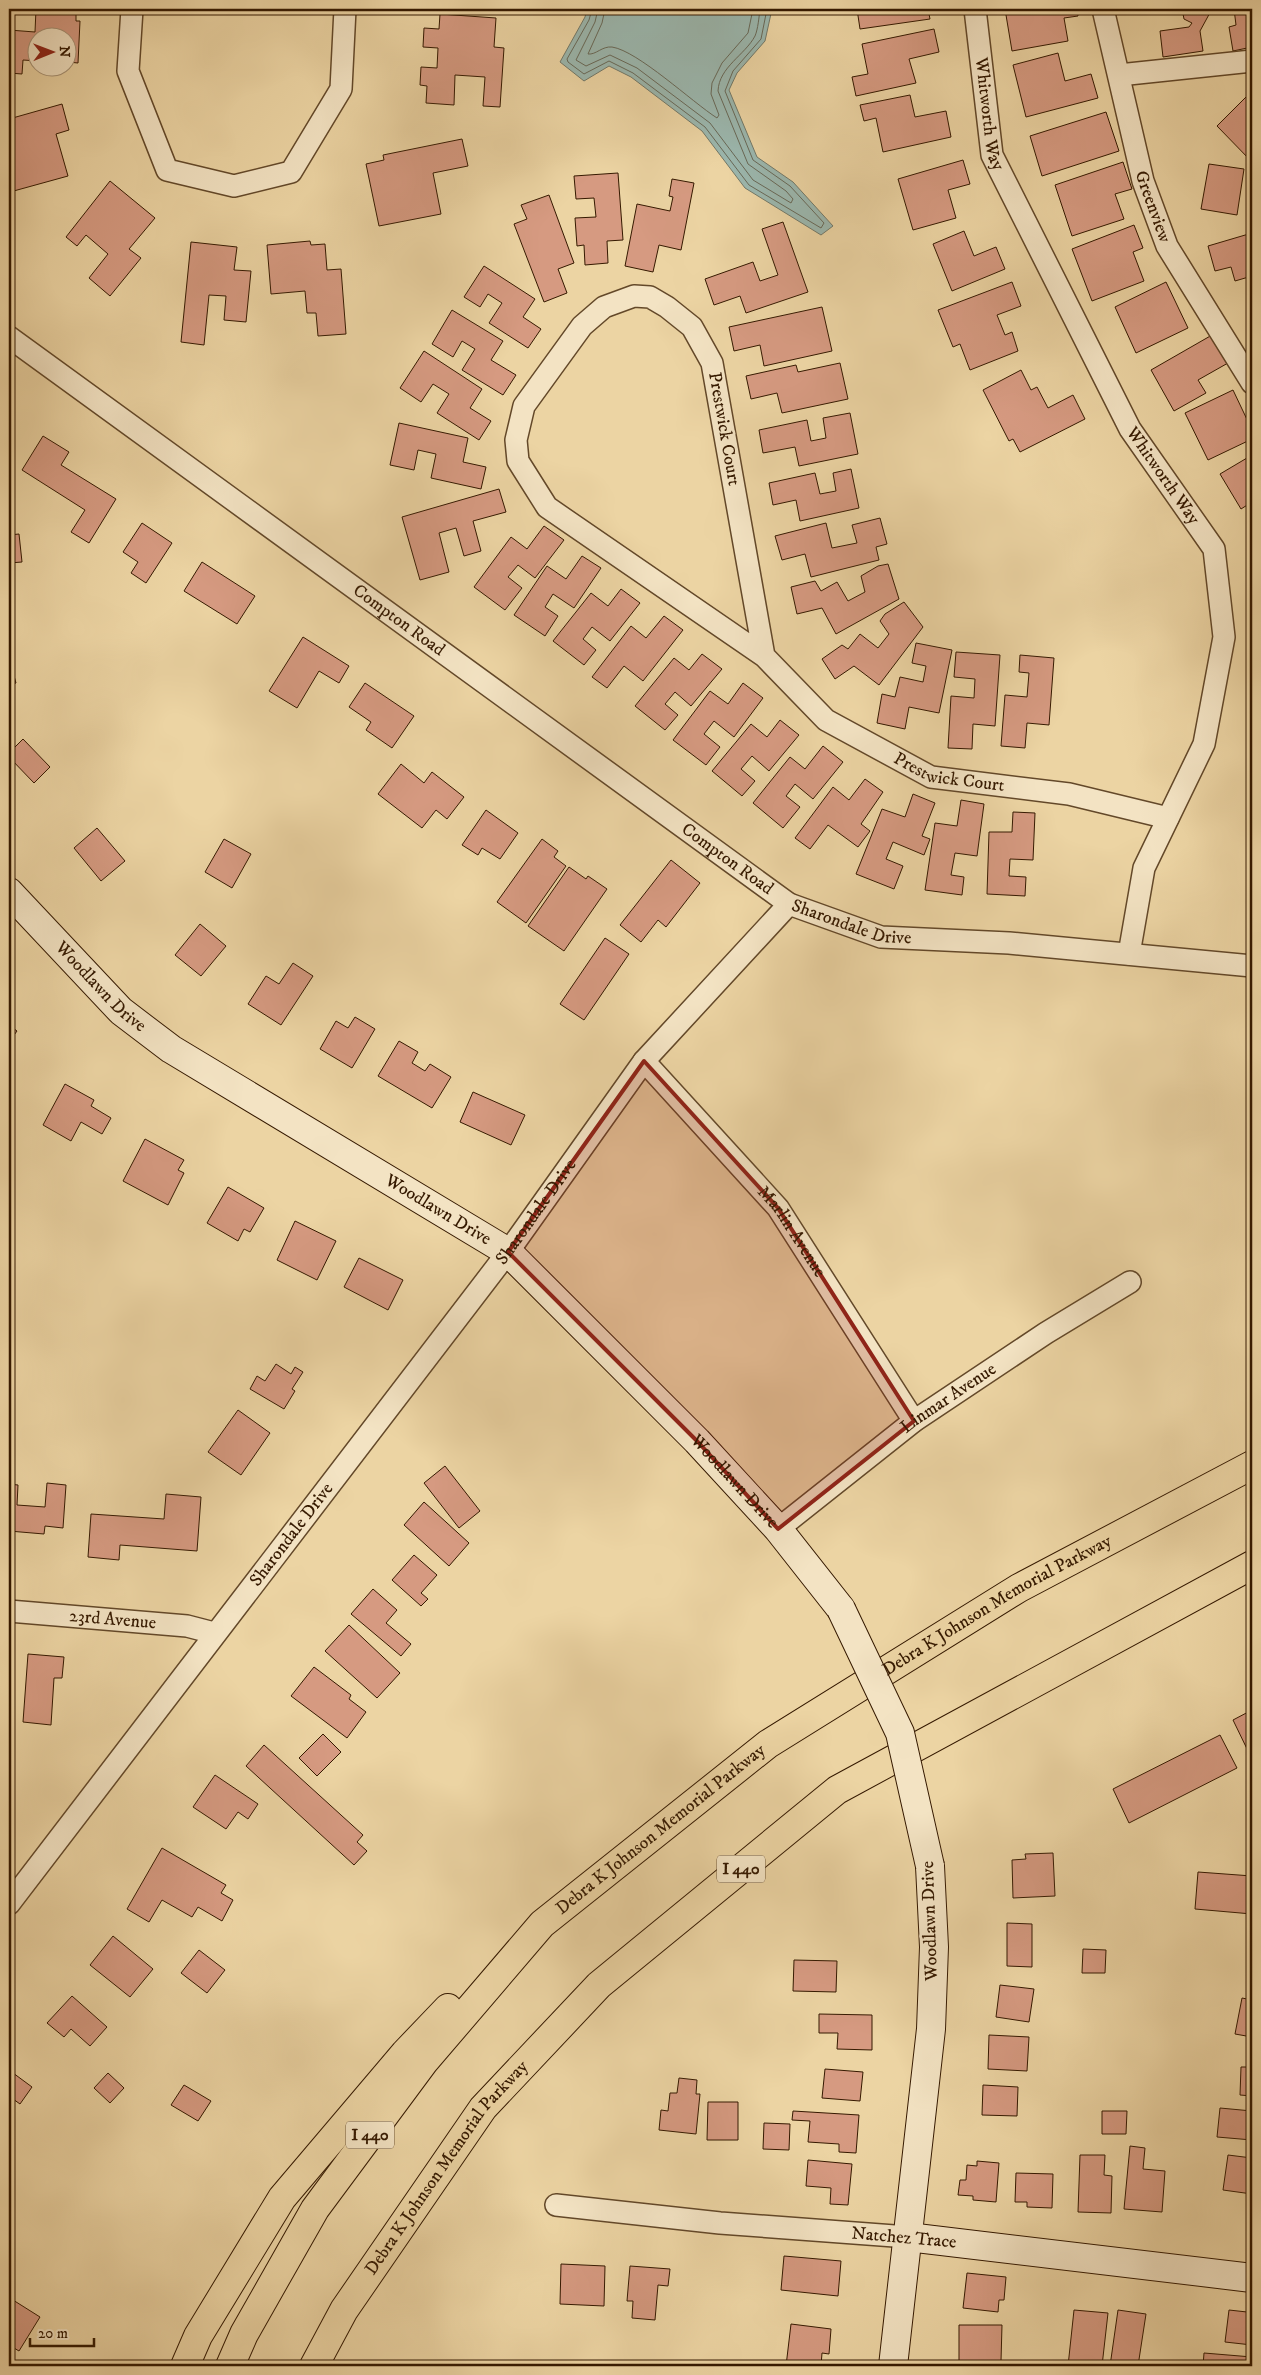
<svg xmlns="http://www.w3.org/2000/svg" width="1261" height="2375" font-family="'IM FELL DW Pica',serif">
<rect width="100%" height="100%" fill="#ecd4a3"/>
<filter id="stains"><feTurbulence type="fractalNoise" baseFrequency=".004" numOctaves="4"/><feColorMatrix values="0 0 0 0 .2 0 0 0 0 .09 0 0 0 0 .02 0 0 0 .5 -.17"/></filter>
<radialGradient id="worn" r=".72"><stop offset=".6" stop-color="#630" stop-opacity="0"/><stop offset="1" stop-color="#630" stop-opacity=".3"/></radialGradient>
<polygon fill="#9bb7ae" stroke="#727868" points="587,9 772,9 765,41 737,73 729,90 757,157 793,182 833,226 821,235 745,188 702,131 631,77 609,66 584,81 560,62 585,17"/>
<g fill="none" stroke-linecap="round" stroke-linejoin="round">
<g stroke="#686857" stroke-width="1">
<polyline points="592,9 589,20 567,59 568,62 584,74 609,61 633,73 705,127 749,185 821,228 824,223 790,186 753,160 725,91 733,71 761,39 767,9"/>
<path d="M598,9L595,22L576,60L586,66L610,55L637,68L710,123L753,180L791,203L793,199L786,191L748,164L718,91C719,67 745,55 755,36C758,29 759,17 760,9"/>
<path d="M605,9L602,23L588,54C596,55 602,46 612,47C638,51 692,102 717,118L719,115L711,94L712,83L722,63L748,33L753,9"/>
</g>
</g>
<g fill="#d69a81" stroke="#351900">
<polygon points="36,9 76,9 76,21 80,21 78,63 68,62 68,38 38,38 38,61 23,60 22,74 9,73 9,30 35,32"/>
<polygon points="857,9 928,9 930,19 860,29"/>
<polygon points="1005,9 1077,9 1078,16 1064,18 1068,41 1012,51"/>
<polygon points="1182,9 1212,9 1200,31 1203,51 1163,57 1160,31 1189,27 1192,23 1184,19"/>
<polygon points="1234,9 1252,9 1252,47 1233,51 1229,27 1236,25"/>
<polygon points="440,14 496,18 494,47 504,48 500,107 483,106 485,77 455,75 454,105 426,103 427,86 420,85 421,67 437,68 438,48 423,47 424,28 439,29"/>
<polygon points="934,29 939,52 909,59 916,83 856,96 852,77 868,74 862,44"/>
<polygon points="1058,53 1065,81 1091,74 1098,98 1026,117 1013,65"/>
<polygon points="1252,91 1252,162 1217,126"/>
<polygon points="910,95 915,117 946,111 951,137 883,152 876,118 864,121 860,105"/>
<polygon points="62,104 69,130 56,134 68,176 10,192 9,119"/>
<polygon points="1106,112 1119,151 1042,176 1030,136"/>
<polygon points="462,139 468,166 433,173 441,214 379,226 366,164 384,160 383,155"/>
<polygon points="963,160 970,184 948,190 956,218 913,230 898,179"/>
<polygon points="1123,162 1132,189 1115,194 1124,219 1072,236 1055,185"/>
<polygon points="1209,164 1244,169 1237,215 1201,209"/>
<polygon points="618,173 623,240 607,241 608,263 585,265 584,245 577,246 575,218 596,217 594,198 576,199 574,176"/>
<polygon points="672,179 694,183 681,250 659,245 653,272 625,266 637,204 670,211 673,197 669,196"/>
<polygon points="110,181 155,218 129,249 141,258 110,296 89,278 108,254 86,235 77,246 66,237"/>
<polygon points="549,195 574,263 558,269 567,293 544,302 514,224 527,219 521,205"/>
<polygon points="783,222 808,292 746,313 740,296 714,305 705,279 753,262 760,281 778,275 762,229"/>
<polygon points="1134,225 1143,248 1133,252 1144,281 1092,301 1072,249"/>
<polygon points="964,231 974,256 996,247 1005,269 952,291 933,244"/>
<polygon points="1252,233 1252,276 1235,281 1231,267 1215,271 1208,246"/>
<polygon points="310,241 311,245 325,244 327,270 341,269 346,334 318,336 316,313 307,313 305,291 271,294 267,245"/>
<polygon points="191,242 237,247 234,270 251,271 246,322 224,320 226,296 209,295 204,345 181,342"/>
<polygon points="484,266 535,299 523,317 541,329 528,348 489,323 502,303 488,294 480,307 464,297"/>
<polygon points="1012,282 1021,306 997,315 1005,335 1012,332 1018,351 970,370 960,344 953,347 938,310"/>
<polygon points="1166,282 1188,328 1136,353 1115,307"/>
<polygon points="822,307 832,351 764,366 760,345 734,351 729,327"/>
<polygon points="452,310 503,341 491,360 516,375 503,395 462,370 475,349 462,341 453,357 432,344"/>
<polygon points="1212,335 1228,363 1198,380 1206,393 1174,411 1151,370"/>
<polygon points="424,351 482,389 470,408 491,421 479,440 437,413 449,394 433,384 421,402 400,388"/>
<polygon points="840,363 848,399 782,413 777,393 751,399 746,376 796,365 798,372"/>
<polygon points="1021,370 1031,390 1037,387 1048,408 1073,395 1085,419 1020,452 1013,439 1009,441 983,390"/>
<polygon points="1233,390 1252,430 1252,439 1208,460 1185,413"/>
<polygon points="850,413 858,454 799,466 795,447 763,453 759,430 807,420 811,441 826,438 823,418"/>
<polygon points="399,423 468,438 463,462 486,467 481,489 431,478 436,454 418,450 414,470 390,465"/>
<polygon points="43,436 69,452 61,465 116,499 89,543 71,532 85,510 22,470"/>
<polygon points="1252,455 1252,502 1241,509 1220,474"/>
<polygon points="851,469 859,508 800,521 796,500 773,505 769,483 815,473 820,494 836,491 833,473"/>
<polygon points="499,489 506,512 473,521 481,551 464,556 456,528 439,533 449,572 420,580 402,517"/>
<polygon points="880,518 887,544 876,547 879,560 811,577 805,554 782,560 775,536 826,523 832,548 857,543 852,525"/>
<polygon points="142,523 172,543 146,583 131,573 138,562 123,552"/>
<polygon points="544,526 564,540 535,578 518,565 508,577 522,588 505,610 474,587 511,537 527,549"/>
<polygon points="19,534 22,562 9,563 9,535"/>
<polygon points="582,556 601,568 574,608 553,594 545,607 558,616 545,636 514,615 547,566 566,579"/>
<polygon points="202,562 255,596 237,624 184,591"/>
<polygon points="888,564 899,599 836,634 822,608 797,614 791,587 815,581 821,591 837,582 848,601 865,592 861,576 878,566"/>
<polygon points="621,589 640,603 610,641 592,627 583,639 596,650 584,665 553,641 591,593 608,606"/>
<polygon points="904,602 923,627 879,685 854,666 835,679 822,659 842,645 848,649 860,634 878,648 889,634 880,621 885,614"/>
<polygon points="664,616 683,630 643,681 624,666 607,688 592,677 631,626 646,638"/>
<polygon points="303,637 349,666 339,683 319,671 297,708 269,691"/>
<polygon points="916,643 952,650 939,713 909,707 905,729 877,723 882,694 895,697 900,677 923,682 926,666 912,663"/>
<polygon points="956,652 1000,655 995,726 973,724 972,749 948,748 951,696 974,698 975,679 954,677"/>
<polygon points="702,654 722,669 691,706 675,692 665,704 678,715 665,730 635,706 674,658 689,670"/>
<polygon points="1020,655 1054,658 1049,725 1027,723 1025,748 1001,746 1005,695 1027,697 1029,673 1019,672"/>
<polygon points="9,658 16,683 9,685"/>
<polygon points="365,683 414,716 392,748 366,730 371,722 349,707"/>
<polygon points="743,683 763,698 734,737 714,721 704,734 720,747 706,765 673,740 710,691 728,704"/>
<polygon points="780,720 799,735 769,771 752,756 741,769 755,781 742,796 712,771 751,724 767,737"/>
<polygon points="23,739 50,767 34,783 9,757 9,753"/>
<polygon points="823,746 843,762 813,799 795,784 786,796 800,807 783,828 753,803 790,757 805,769"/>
<polygon points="401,764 424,783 432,772 464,797 447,819 436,810 422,828 378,794"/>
<polygon points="865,779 883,792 861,824 870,831 858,847 828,825 810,849 795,838 833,787 849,800"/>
<polygon points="913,794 935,803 922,836 930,839 924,855 893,842 886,859 903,866 894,889 856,874 882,809 905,817"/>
<polygon points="961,800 984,804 977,856 955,853 951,875 964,877 962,895 925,890 935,823 957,826"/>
<polygon points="486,810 518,833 500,859 482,848 478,855 462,845"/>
<polygon points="1013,812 1035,813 1033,860 1010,859 1009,876 1026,877 1025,896 987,894 989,832 1012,832"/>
<polygon points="97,828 125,861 101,881 74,848"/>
<polygon points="224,839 251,854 232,888 205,872"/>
<polygon points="542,839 558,851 554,857 566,866 526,923 497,902"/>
<polygon points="671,860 700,883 666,927 658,920 641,942 620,925"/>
<polygon points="569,867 586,879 588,876 607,889 564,951 528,926"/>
<polygon points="200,924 226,946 201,976 175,955"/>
<polygon points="605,938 629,954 584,1020 560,1004"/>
<polygon points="293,963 313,976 281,1025 248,1004 266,976 279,984"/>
<polygon points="355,1017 375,1029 352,1068 320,1049 336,1021 348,1028"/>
<polygon points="9,1025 17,1031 9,1042"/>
<polygon points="399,1041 418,1052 412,1063 425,1071 430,1064 451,1077 432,1108 378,1076"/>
<polygon points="65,1084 94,1100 91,1106 111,1118 102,1134 81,1122 71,1141 43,1125"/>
<polygon points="473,1092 525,1115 511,1145 460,1122"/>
<polygon points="145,1139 184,1160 178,1170 184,1173 168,1205 123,1181"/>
<polygon points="228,1187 264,1208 250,1232 244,1229 238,1241 207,1223"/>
<polygon points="295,1221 336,1241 317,1280 277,1260"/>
<polygon points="359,1258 403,1280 388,1310 344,1287"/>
<polygon points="276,1364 291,1374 295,1367 303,1372 292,1389 295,1391 284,1409 250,1389 257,1376 265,1381"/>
<polygon points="238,1410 270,1433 241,1475 208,1452"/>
<polygon points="445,1466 480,1511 459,1528 424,1483"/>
<polygon points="47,1483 66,1485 63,1528 45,1526 44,1534 9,1531 9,1484 18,1485 17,1505 45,1507"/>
<polygon points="166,1494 201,1497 197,1551 120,1545 119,1560 88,1557 91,1514 164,1519"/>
<polygon points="424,1502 469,1543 449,1566 404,1525"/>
<polygon points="414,1555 437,1575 421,1593 428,1599 421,1606 392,1580"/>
<polygon points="373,1589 397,1610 386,1623 411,1644 401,1656 351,1614"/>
<polygon points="349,1625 400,1673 377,1698 325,1651"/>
<polygon points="28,1654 64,1657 62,1678 54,1678 51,1725 23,1722"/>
<polygon points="314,1667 351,1695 349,1699 366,1712 347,1738 291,1696"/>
<polygon points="1252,1710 1252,1751 1249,1753 1233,1720"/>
<polygon points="323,1734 341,1752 317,1776 299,1758"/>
<polygon points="1220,1735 1237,1768 1129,1823 1113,1789"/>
<polygon points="264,1745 363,1835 357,1842 367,1851 354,1865 246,1766"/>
<polygon points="215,1775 258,1804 248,1819 238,1812 226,1829 193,1807"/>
<polygon points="162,1848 226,1885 221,1893 233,1900 222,1921 198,1907 192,1917 162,1900 149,1922 127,1909"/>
<polygon points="1053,1853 1055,1896 1013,1898 1012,1860 1026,1859 1025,1854"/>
<polygon points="1198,1872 1252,1876 1252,1914 1195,1909"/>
<polygon points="1007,1923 1032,1924 1032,1967 1007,1966"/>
<polygon points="113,1936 153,1969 130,1997 90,1965"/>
<polygon points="1083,1949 1106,1950 1105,1973 1082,1973"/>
<polygon points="199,1950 225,1970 207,1993 181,1973"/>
<polygon points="794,1960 837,1961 836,1992 793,1991"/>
<polygon points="1000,1985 1034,1989 1029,2022 996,2017"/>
<polygon points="72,1996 107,2027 90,2046 71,2029 64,2037 47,2023"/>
<polygon points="1242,1998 1252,2000 1252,2037 1235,2034"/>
<polygon points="819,2014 872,2015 872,2050 837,2049 838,2033 819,2033"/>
<polygon points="989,2035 1029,2037 1027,2071 988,2069"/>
<polygon points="1241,2067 1252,2067 1252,2096 1240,2095"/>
<polygon points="825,2069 863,2072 860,2101 822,2098"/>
<polygon points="9,2070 32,2087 20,2104 13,2099 9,2106"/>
<polygon points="108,2073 124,2088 110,2103 94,2088"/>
<polygon points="679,2078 697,2080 696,2094 700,2094 696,2134 659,2130 661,2110 668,2111 670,2093 677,2093"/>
<polygon points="184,2085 211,2101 198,2121 171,2105"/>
<polygon points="983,2085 1018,2087 1017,2116 982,2115"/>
<polygon points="708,2102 738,2102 738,2140 707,2140"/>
<polygon points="1220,2108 1252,2111 1252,2140 1217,2137"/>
<polygon points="793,2111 859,2115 856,2153 839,2152 839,2144 808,2142 810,2121 792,2120"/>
<polygon points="1102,2111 1127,2111 1126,2134 1102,2134"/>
<polygon points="764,2123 790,2124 789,2150 763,2149"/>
<polygon points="1130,2146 1145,2148 1143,2169 1165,2171 1162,2212 1124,2209"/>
<polygon points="1080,2155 1105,2155 1104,2175 1112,2176 1111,2213 1078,2212"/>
<polygon points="1228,2155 1252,2158 1252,2194 1223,2190"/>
<polygon points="808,2160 852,2164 848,2205 830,2204 831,2188 806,2186"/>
<polygon points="977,2161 999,2163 996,2202 973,2200 973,2196 958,2195 960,2180 966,2180 967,2165 977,2166"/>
<polygon points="1016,2173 1053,2174 1052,2208 1027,2207 1027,2202 1015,2202"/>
<polygon points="784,2256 841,2261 838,2296 781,2290"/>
<polygon points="561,2264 605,2266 604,2306 560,2304"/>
<polygon points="630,2266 670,2269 668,2286 658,2285 655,2320 632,2318 633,2301 627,2301"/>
<polygon points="967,2273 1006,2277 1004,2300 999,2300 998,2312 963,2308"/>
<polygon points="13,2300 40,2317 19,2351 9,2345 9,2308"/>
<polygon points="1248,2306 1252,2306 1252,2345 1225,2342 1229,2310 1247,2312"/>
<polygon points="1074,2310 1108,2313 1102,2366 1068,2366"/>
<polygon points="1118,2310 1146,2314 1138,2366 1110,2366"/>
<polygon points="791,2324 831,2329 829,2354 822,2353 821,2366 786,2366"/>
<polygon points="959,2325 1002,2325 1001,2361 959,2361"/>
<polygon points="1204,2353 1252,2357 1252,2366 1203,2366"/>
</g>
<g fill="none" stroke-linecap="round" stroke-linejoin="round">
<defs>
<g id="street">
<polyline points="132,9 128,71 167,170 234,186 291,172 341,89 345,9"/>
<path id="s1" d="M975,9L992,155L1130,429L1214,549L1224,637L1204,744L1144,868L1129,954"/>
<path id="s2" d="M1103,9L1143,181L1167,246L1252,383"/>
<polyline points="1119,75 1252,61"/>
<path id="s3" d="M9,337L789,904L881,937L1009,943L1252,966"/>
<path id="s4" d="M764,656L712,363L692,327L667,307L650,297L634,296L604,307L582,326L524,406L516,440L518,461L547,507L764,656L826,720L931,777L1069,794L1168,818"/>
<path id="s5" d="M644,1061L778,1208L914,1421"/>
<path id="s6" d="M778,1529L914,1421L1046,1333L1130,1282"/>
<path id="s7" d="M9,1611L187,1626L214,1633"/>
<path id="s8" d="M9,1904L508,1252L644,1061L789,904"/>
<polyline points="556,2205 720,2223 908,2237"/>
</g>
<g id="secondary">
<path id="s9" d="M9,892L121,1011L171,1049L508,1252L697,1441L778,1529L841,1609"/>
<polyline points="908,2237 1252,2278"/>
<polyline points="893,2366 931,2029 934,1947 930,1866"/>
</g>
<g id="highway">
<polyline points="185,2366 198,2336 282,2198 405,2053 448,2008"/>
<path id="s10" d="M230,2366L244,2334L315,2209L424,2062L542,1924L768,1744L1019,1588L1252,1465"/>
<path id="s11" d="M314,2366L344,2310L483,2108L599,1985L837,1790L1252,1565"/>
</g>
</defs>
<use href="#street" stroke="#634829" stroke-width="24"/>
<use href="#secondary" stroke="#351900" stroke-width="30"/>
<use href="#highway" stroke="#351900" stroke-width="30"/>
<use href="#street" stroke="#f3e3c3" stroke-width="21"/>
<use href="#secondary" stroke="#f3e3c3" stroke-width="28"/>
<use href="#highway" stroke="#ecd4a3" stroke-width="28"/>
<defs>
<polyline id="secondary-bridge" points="841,1609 900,1733 930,1866"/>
</defs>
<use href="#secondary-bridge" stroke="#351900" stroke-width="30" stroke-linecap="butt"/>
<use href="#secondary-bridge" stroke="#f3e3c3" stroke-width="28"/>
</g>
<path fill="#8f2418" fill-opacity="0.2" stroke="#8f2418" stroke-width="4" stroke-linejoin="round" d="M644,1061L778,1208L914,1421L778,1529L697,1441L508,1252Z"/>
<g text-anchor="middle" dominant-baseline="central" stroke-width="5" stroke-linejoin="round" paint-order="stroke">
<g fill="#f3e3c3" stroke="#6e563a" stroke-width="1">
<rect x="717" y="1855.5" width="48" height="27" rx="4"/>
<rect x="346" y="2121.5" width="48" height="27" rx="4"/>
</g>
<g font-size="16" font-weight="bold" fill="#351900">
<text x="741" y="1869">I 440</text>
<text x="370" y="2135">I 440</text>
</g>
<g font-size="18" fill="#351900" stroke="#f3e3c3">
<text stroke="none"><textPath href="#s1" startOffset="106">Whitworth Way</textPath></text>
<text stroke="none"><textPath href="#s2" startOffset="204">Greenview</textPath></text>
<text transform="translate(724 429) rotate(80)">Prestwick Court</text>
<text stroke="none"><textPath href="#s1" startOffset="511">Whitworth Way</textPath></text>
<text stroke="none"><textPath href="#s3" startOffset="482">Compton Road</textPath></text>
<text stroke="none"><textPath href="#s4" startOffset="1165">Prestwick Court</textPath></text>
<text stroke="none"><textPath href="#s3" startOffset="888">Compton Road</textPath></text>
<text stroke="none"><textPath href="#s3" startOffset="1030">Sharondale Drive</textPath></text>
<text stroke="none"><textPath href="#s9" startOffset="132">Woodlawn Drive</textPath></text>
<text stroke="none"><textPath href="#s9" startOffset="538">Woodlawn Drive</textPath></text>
<text stroke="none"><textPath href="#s8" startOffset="870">Sharondale Drive</textPath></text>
<text stroke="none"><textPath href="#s5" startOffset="226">Marlin Avenue</textPath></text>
<text stroke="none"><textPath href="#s6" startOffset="215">Linmar Avenue</textPath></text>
<text stroke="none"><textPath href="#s9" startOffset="942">Woodlawn Drive</textPath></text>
<text stroke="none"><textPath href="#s8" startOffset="465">Sharondale Drive</textPath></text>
<text stroke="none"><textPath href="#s10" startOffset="1100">Debra K Johnson Memorial Parkway</textPath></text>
<text stroke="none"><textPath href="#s7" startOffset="104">23rd Avenue</textPath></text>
<text stroke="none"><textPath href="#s10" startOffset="695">Debra K Johnson Memorial Parkway</textPath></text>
<text transform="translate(930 1921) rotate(-92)">Woodlawn Drive</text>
<text stroke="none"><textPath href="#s11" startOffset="239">Debra K Johnson Memorial Parkway</textPath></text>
<text transform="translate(904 2238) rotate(5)">Natchez Trace</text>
</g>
</g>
<rect width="1261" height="2375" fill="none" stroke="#ecd4a3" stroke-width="30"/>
<rect x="10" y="10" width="1241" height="2355" fill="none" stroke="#351900" stroke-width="2.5"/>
<rect x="15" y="15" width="1231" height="2345" fill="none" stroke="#351900"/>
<g transform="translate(52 52) rotate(89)"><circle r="24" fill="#f3e3c3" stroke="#a79275"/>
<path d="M0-4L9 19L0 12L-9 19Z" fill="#8f2418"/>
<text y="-8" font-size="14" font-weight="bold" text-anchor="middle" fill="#351900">N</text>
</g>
<path d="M30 2338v8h64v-8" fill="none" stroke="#351900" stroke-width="2.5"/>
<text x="38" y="2338" font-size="15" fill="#351900" stroke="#f3e3c3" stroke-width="4" paint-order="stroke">20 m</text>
<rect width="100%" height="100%" filter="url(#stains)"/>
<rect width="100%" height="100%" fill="url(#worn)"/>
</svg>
